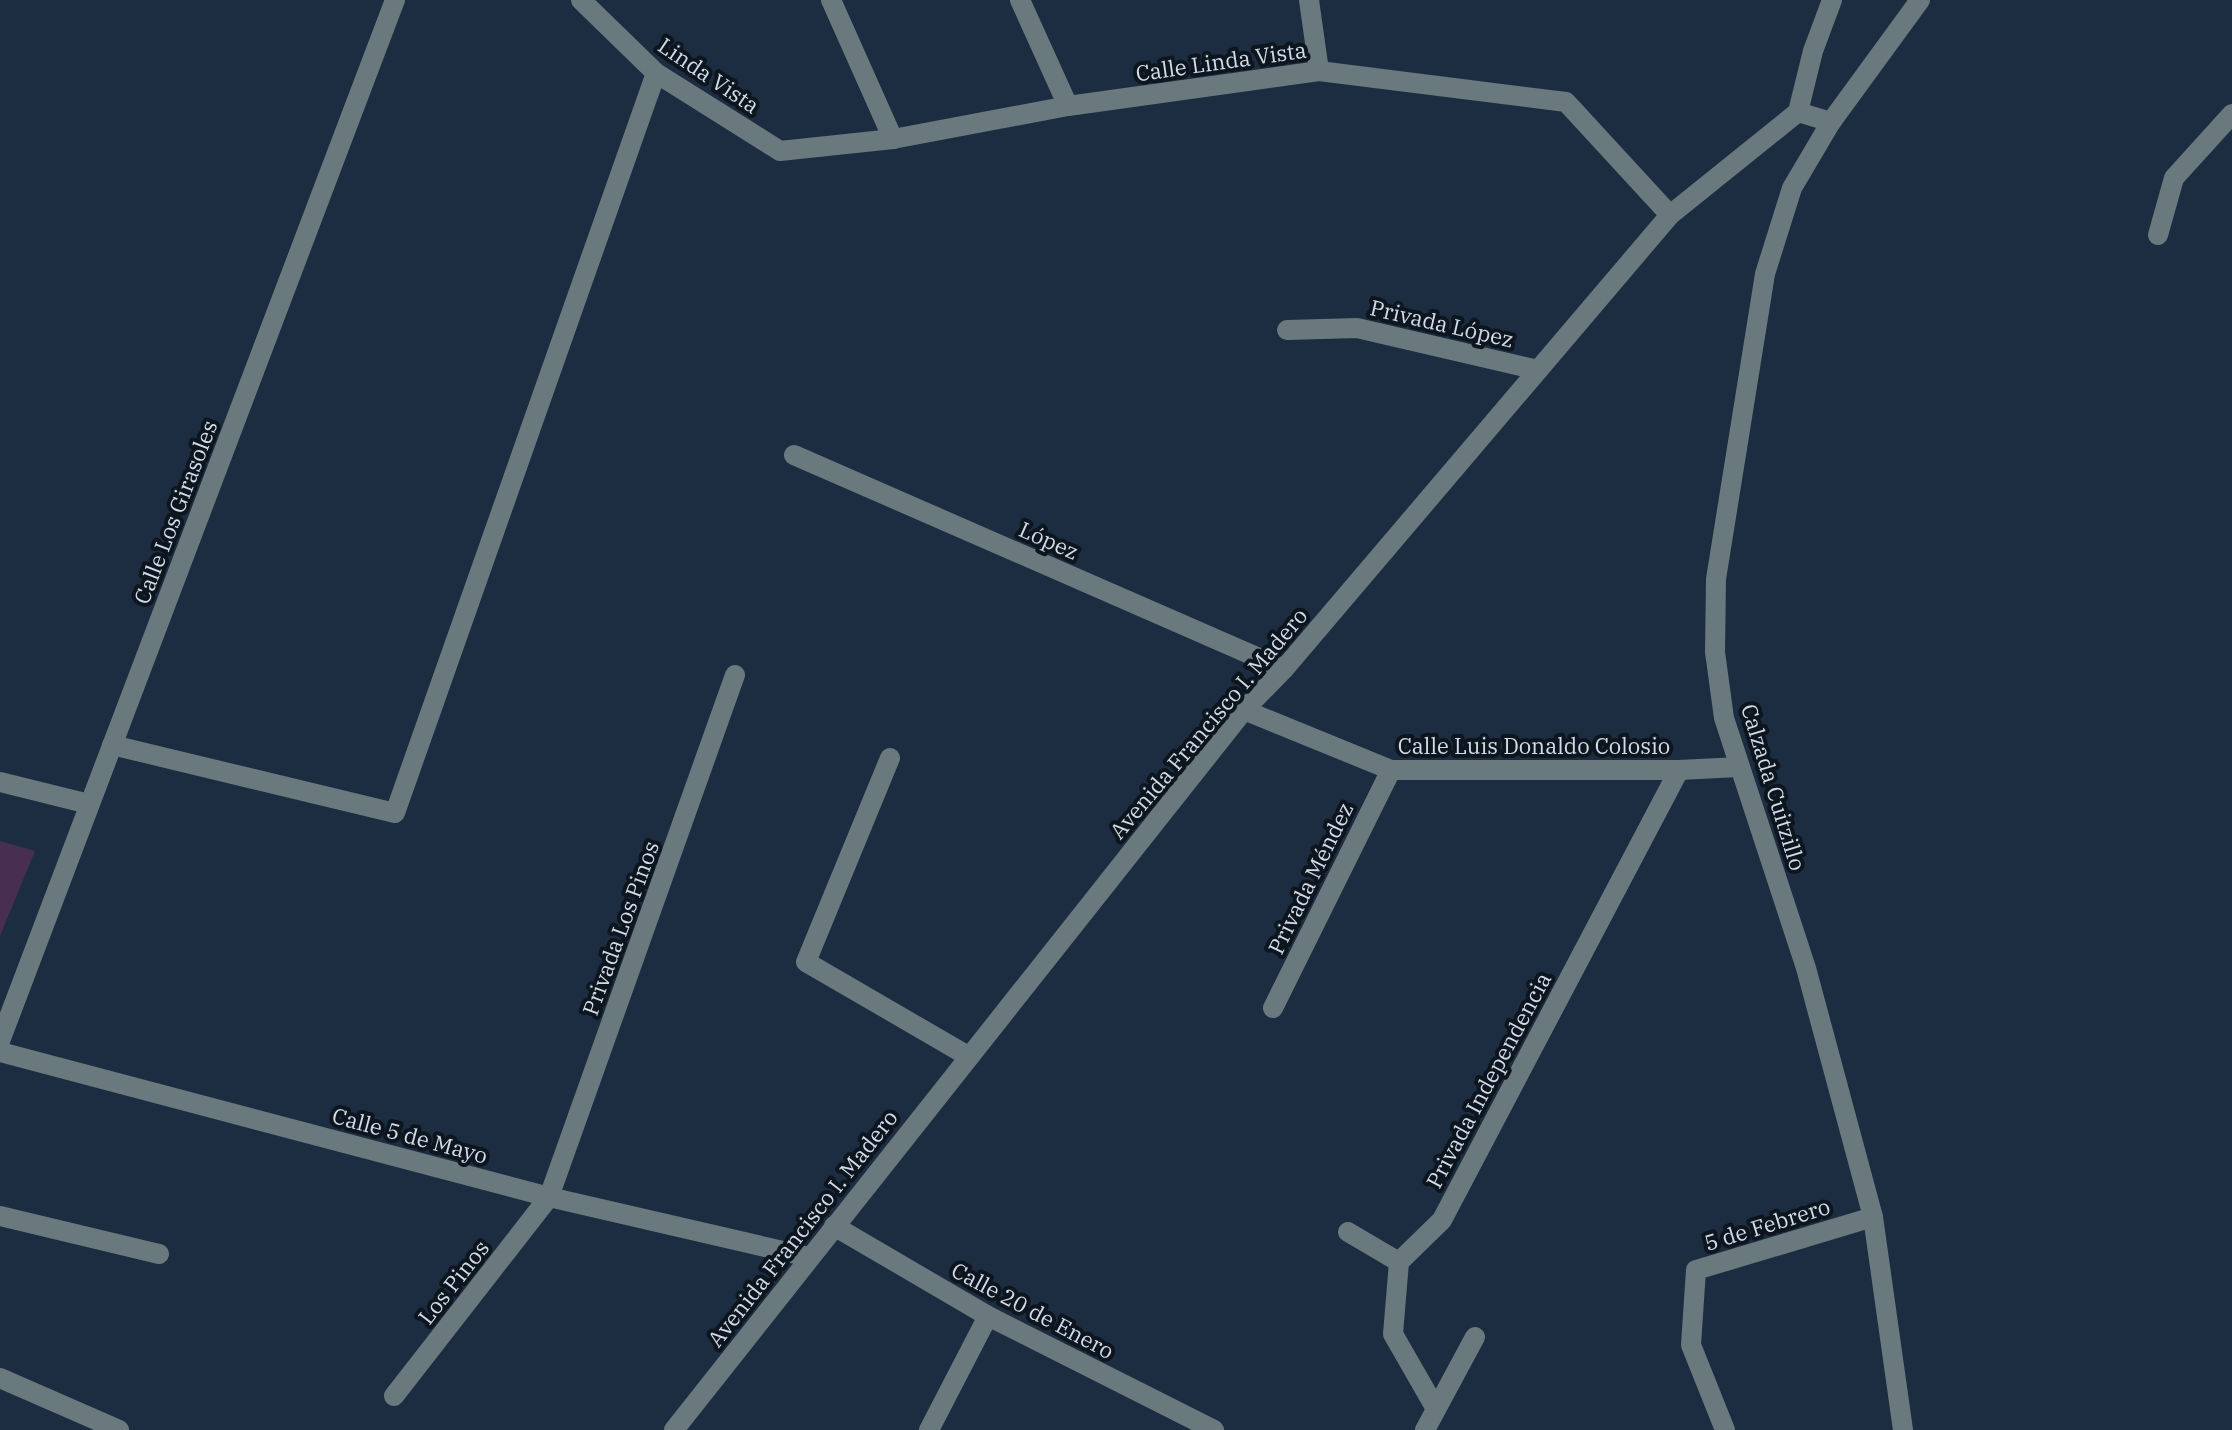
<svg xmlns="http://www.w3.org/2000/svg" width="2232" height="1430" font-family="'IBM Plex Serif',serif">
<rect width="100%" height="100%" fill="#1c2d41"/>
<polygon fill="#492f4f" points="0,841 35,851 0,936"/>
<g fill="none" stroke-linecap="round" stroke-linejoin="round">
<g stroke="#6a797e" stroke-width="20">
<polyline points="581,0 656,73 780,151 893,139 1068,106 1319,71 1566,102 1670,215"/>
<polyline points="831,0 893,139"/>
<polyline points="1020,0 1068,106"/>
<polyline points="1309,0 1319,71"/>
<polyline points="1798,112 1813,51 1832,0"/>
<polyline points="2158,235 2174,178 2232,114"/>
<polyline points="1287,330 1357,328 1538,370"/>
<polyline points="794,455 1284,669"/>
<polyline points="1244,710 1391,770 1679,770 1739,767"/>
<polyline points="112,745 395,813 656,73"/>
<polyline points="890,758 806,962 968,1056"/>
<polyline points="0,782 89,804"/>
<polyline points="1273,1008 1391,770"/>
<polyline points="0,1041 395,0"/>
<polyline points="0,1052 549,1197 809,1257"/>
<polyline points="0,1216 159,1254"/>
<polyline points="834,1226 988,1316 1214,1430"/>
<polyline points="1348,1232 1399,1262"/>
<polyline points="0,1378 119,1430"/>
<polyline points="394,1396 549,1197 735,675"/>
<polyline points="1436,1409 1393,1334 1399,1262 1442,1220 1679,770"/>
<polyline points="674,1430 1244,710 1284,669 1670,215 1798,112 1831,122"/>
<polyline points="929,1430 988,1316"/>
<polyline points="1425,1430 1475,1337"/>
<polyline points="1725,1430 1691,1345 1696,1270 1873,1217"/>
<polyline points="1903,1430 1873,1217 1806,968 1724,718 1715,652 1716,579 1765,274 1792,188 1831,122 1920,0"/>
</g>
</g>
<g text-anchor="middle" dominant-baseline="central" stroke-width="8" stroke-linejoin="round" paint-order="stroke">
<g font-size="22" fill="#d1dce9" stroke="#0d151e">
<text transform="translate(1221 61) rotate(-8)">Calle Linda Vista</text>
<text transform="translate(709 75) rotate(34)">Linda Vista</text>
<text transform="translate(1442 323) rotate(13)">Privada López</text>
<text transform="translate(175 512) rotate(-69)">Calle Los Girasoles</text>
<text transform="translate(1049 540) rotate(24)">López</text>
<text transform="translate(1208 723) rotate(-50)">Avenida Francisco I. Madero</text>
<text x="1534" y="745">Calle Luis Donaldo Colosio</text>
<text transform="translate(1774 787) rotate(73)">Calzada Cuitzillo</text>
<text transform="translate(1310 878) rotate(-64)">Privada Méndez</text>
<text transform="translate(620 928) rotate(-70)">Privada Los Pinos</text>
<text transform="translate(1488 1080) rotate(-62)">Privada Independencia</text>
<text transform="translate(410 1135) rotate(15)">Calle 5 de Mayo</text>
<text transform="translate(1767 1224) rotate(-17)">5 de Febrero</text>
<text transform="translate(802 1228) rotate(-52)">Avenida Francisco I. Madero</text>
<text transform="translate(453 1282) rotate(-52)">Los Pinos</text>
<text transform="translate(1033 1310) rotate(28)">Calle 20 de Enero</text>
</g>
</g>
</svg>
